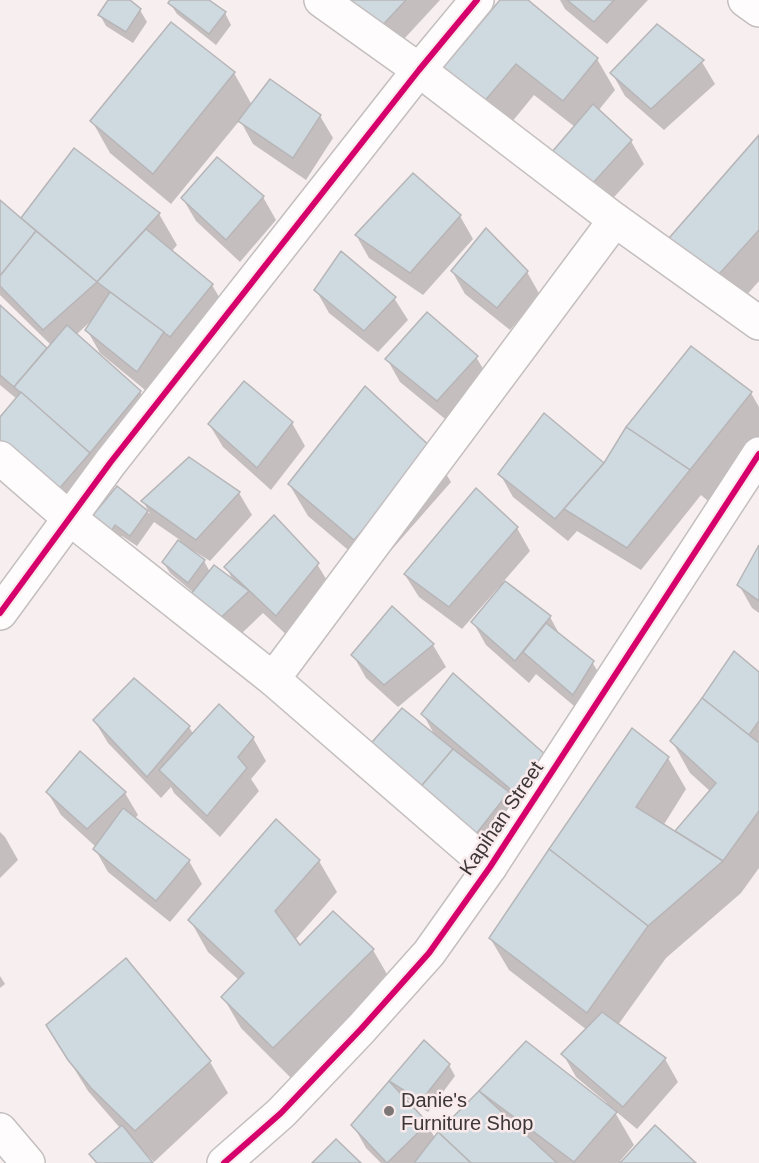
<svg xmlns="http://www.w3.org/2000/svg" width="759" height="1163" font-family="Arial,sans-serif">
<rect width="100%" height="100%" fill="#f6eeef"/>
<g fill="#0003">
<polygon points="110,0 127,0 140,10 147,22 133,43 106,26 100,15"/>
<polygon points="172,0 206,0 225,13 231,25 216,45 177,14 170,3"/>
<polygon points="344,0 440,0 392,52"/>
<polygon points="502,0 526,0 597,59 615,90 598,111 631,141 644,164 606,206 567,175 575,127 534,95 502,134 460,101"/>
<polygon points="560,0 648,0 607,44 565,9"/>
<polygon points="702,62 715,84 664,130 625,96 612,73"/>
<polygon points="234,73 252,105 320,116 333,138 306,180 253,144 240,120 171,204 110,153 92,121"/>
<polygon points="759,137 759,281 729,315 683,276"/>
<polygon points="74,150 159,214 177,245 171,252 212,285 225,307 150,394 100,353 87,330 92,320 76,335 140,392 158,423 71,512 0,419 17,399 0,385 0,307 47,351 51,345 0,295 0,202 21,220"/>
<polygon points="413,175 460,216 473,239 423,295 369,258 356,235"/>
<polygon points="263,197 276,220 240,262 196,221 183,199"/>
<polygon points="452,271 527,272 540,295 510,330 465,294"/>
<polygon points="316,290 394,298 408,320 378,352 329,313"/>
<polygon points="476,357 490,380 450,423 400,382 387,359"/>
<polygon points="751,393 759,407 759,437 708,501 701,495 641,570 577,531 568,541 513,497 500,474 544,415 605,465"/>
<polygon points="292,423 305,446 271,490 223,447 209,424"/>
<polygon points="432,451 451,482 373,571 308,516 289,484"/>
<polygon points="117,488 150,514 143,501 239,493 252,515 210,561 194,551 193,553 204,561 210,572 234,582 226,567 317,564 331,587 290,638 263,613 225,649 194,593 170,573 163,562 180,540 154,522 137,546 122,536 115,547 98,531"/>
<polygon points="517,528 530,551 503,582 550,617 561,637 592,662 606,685 586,716 536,674 529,683 486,645 473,622 501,589 499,587 462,629 419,597 405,575"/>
<polygon points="759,549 759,613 752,608 739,585"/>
<polygon points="433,645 446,667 398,707 366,678 353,655"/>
<polygon points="759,674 759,868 741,893 666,958 618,1025 665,1059 678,1082 637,1129 613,1109 634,1145 620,1161 622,1162 694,1163 381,1163 366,1148 353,1125 424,1042 449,1065 455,1076 428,1112 402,1095 427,1124 435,1138 526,1043 605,1105 607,1103 576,1077 563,1054 587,1030 509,970 490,938 668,758 686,789 663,826 675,833 711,792 690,773 672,741 703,699"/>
<polygon points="219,706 253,738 266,761 251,779 259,791 220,837 174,793 171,787 161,798 108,743 94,720 189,727 194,735"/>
<polygon points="423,714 546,757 483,865 435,736"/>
<polygon points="48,793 125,793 138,815 135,818 189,861 202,884 170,922 108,872 95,849 96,847 61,815"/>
<polygon points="276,821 319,861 337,892 295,940 300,948 373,950 391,981 292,1079 241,1028 223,997 239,980 208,952 190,920"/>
<polygon points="0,832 5,837 18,860 0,878"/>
<polygon points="0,976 5,984 0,988"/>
<polygon points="48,1026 210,1062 228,1093 154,1162 147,1155 146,1156 151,1163 96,1163 90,1154 120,1128 88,1091"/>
</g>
<g fill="#cfdae0" stroke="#b7b5b7" stroke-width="1.5">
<polygon points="108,0 130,0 141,9 126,32 98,15"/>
<polygon points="170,0 209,0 226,12 209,34 168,3"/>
<polygon points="345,0 406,0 378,30"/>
<polygon points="500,0 528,0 598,58 563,101 516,64 483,103 441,70"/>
<polygon points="567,0 614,0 594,22"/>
<polygon points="171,22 235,72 153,174 90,121"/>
<polygon points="657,24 704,60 651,109 610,73"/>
<polygon points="270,79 321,115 293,158 238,121"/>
<polygon points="593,104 632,140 592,184 552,152"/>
<polygon points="759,135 759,230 710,284 663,245"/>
<polygon points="74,148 160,213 97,282 21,218"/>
<polygon points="217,157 264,196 226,240 181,198"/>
<polygon points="413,173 461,215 410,273 355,235"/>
<polygon points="0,200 36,231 0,276"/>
<polygon points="486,228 528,271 497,308 451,271"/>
<polygon points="146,229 213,284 170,337 97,282"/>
<polygon points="36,231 97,282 43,330 0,286 0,276"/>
<polygon points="341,251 396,297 364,331 314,290"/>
<polygon points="110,292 164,332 137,372 85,330"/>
<polygon points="0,305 47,348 14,387 0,375"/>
<polygon points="427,312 478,356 437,401 385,359"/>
<polygon points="67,325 141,391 90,453 14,387"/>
<polygon points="691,346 752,392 690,470 626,427"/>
<polygon points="244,381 293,422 257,468 208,424"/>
<polygon points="365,386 434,450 354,540 288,484"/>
<polygon points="21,392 90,453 58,490 0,446 0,417"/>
<polygon points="544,413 604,463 555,519 498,474"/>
<polygon points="626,427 690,470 627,548 564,509 604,463"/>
<polygon points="189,457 240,492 196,540 141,501"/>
<polygon points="117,486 148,511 130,536 115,525 108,536 89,520"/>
<polygon points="476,488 518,527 449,607 404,574"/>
<polygon points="274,515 319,563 276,616 224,567"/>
<polygon points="178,540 205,560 188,583 162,562"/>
<polygon points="759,545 759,601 737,585"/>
<polygon points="214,565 249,591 211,627 183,604"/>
<polygon points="505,581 551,616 515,661 471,622"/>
<polygon points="392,606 434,644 384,685 351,655"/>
<polygon points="546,623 594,661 573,695 523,652"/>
<polygon points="734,651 759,672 759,721 749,735 702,698"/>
<polygon points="453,673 547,756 515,793 421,714"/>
<polygon points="134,678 190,726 147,777 93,720"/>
<polygon points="702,698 759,743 759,811 723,861 675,831 716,783 670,741"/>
<polygon points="219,704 254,737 238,757 247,768 207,816 159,770"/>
<polygon points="402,708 453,749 418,790 366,749"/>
<polygon points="632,728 669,757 636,807 723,861 648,926 549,849"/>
<polygon points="453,749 509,792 469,843 418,790"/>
<polygon points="80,751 126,792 87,829 46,792"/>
<polygon points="123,808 190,860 156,901 93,849"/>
<polygon points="276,819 320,860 275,911 300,945 333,911 374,949 273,1048 221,997 244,973 188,920"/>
<polygon points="549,849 648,926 587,1013 489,938"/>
<polygon points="126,958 211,1061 135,1131 91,1088 68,1060 46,1025"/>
<polygon points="602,1012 666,1058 623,1107 561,1054"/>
<polygon points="424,1040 450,1064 421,1101 389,1081"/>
<polygon points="526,1041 617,1112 574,1162 479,1091"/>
<polygon points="389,1081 428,1123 387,1163 351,1125"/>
<polygon points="479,1091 557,1163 471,1163 438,1132"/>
<polygon points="122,1125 153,1163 97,1163 89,1154"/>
<polygon points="655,1125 696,1163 620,1163"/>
<polygon points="438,1132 471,1163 414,1163"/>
<polygon points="336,1139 361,1163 312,1163"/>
</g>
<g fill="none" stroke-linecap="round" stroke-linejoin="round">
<defs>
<g id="minor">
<polyline points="321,0 419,70 615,220 759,323"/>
<polyline points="745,0 759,10"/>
<polyline points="0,458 68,517 273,679 490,867"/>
<polyline points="0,613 110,463 419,70 477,0"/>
<polyline points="273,679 615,220"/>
<polyline points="0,1130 28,1163"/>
<polyline points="224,1163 281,1113 361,1029 429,953 490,867 759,454"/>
</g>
</defs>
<use href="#minor" stroke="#c4bebf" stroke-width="36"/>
<use href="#minor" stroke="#fefcfd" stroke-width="33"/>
<defs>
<g id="cycleway">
<polyline points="0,613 110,463 419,70 477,0"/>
<polyline points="224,1163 281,1113 361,1029 429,953 490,867 759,454"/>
</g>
</defs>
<use href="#cycleway" stroke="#f9eaec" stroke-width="10"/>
<use href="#cycleway" stroke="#d6006c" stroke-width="6"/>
</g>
<circle fill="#7d7677" stroke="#f9eaec" stroke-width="2" cx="389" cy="1111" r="6"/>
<g text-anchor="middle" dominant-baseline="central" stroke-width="5" stroke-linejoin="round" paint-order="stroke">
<g font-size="20" fill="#3c3637" stroke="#f9eaec">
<text transform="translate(501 818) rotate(-56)">Kapihan Street</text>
</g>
<g font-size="20" fill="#3c3637" stroke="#f9eaec" text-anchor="start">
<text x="401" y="1100">Danie's<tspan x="401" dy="23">Furniture Shop</tspan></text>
</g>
</g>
</svg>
